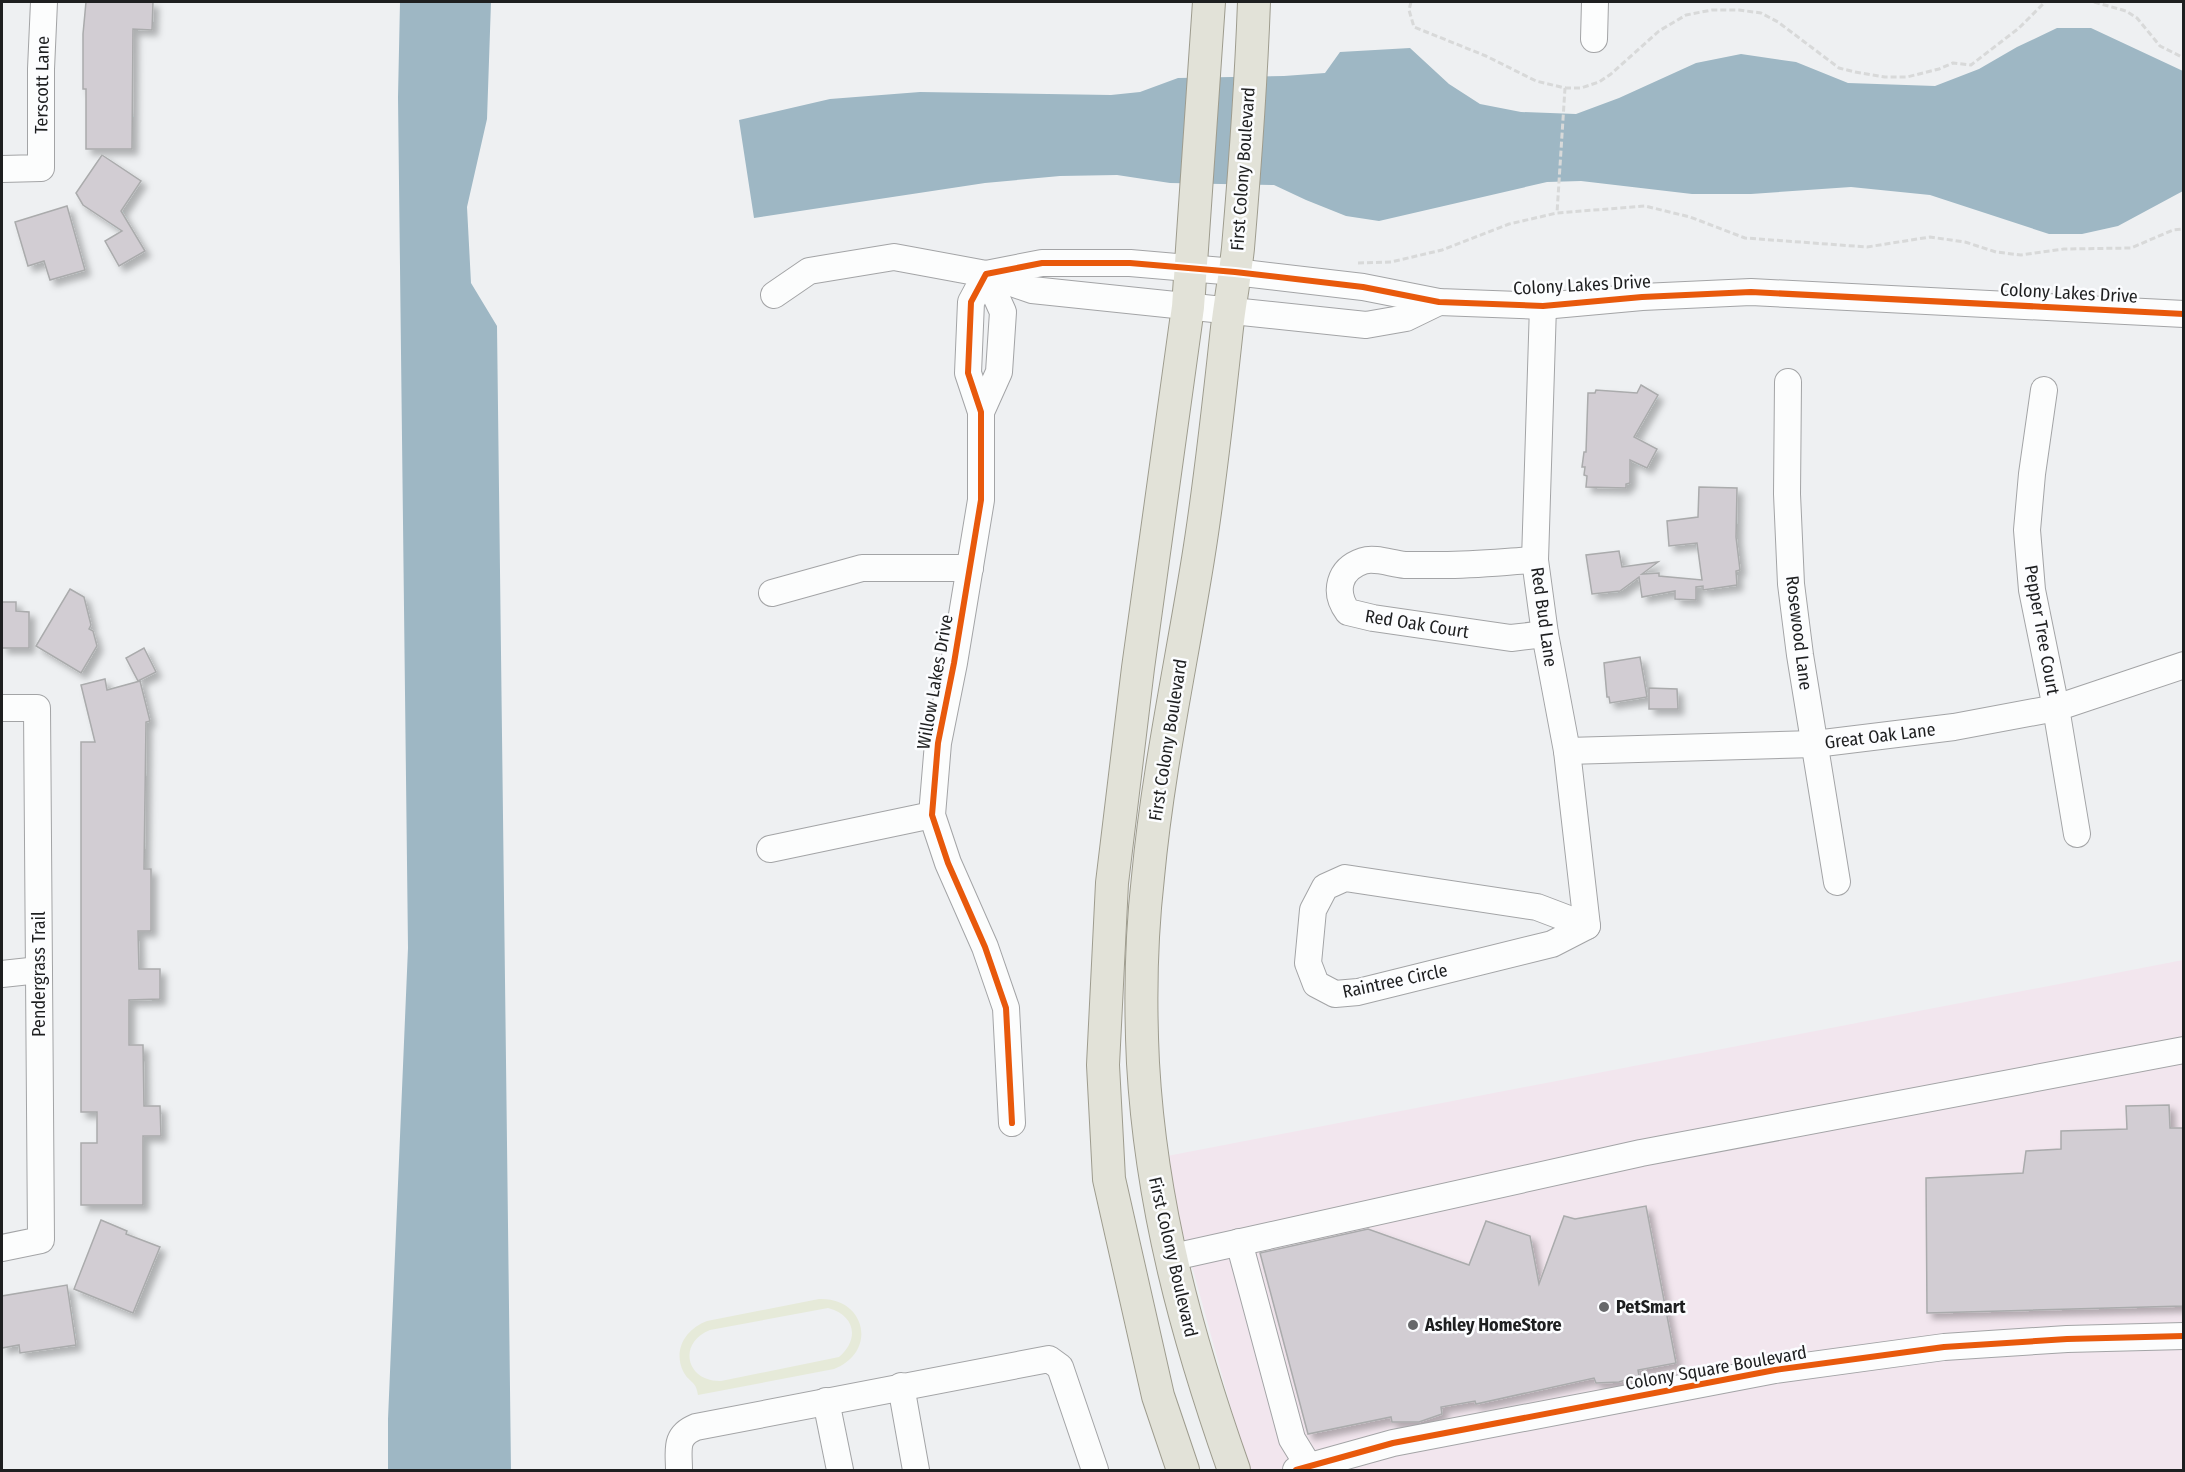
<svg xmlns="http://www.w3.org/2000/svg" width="2185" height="1472" font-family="'Fira Sans Condensed',sans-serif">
<defs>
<filter id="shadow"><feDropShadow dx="5.5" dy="5.5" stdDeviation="3" flood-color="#0004"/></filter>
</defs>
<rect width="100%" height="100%" fill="#eef0f2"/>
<polygon fill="#f2e6ee" points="2183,960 2183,1470 1248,1470 1162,1157"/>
<path fill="#e6ead9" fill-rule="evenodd" d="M819,1299C866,1297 878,1352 834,1369L698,1395C696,1380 689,1383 683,1371C673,1349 686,1329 707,1321ZM828,1308C855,1315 860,1339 839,1357L721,1381C686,1382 677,1343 710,1330Z"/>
<g fill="#9eb7c4">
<polygon points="400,2 491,2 487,119 467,207 471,283 497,326 511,1470 388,1470 388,1419 408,948 398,97"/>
<polygon points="2057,28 2091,28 2183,71 2183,191 2118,226 2082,234 2049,234 1930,195 1851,187 1751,194 1692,194 1581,181 1547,182 1379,221 1346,216 1306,200 1274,185 1170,183 1117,175 1060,176 985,183 754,218 739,120 830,99 920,92 1111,95 1140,92 1178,78 1284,76 1325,73 1340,52 1410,48 1449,84 1480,104 1521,112 1576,114 1619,98 1696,63 1741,54 1796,62 1848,83 1935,86 1979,69 2017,47"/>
</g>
<g fill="#d2cdd3" stroke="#aaabac" stroke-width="1.5" filter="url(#shadow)">
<polygon points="86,2 153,2 152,30 133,29 132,149 86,149 86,89 83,89 83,34"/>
<polygon points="102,155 141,181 121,211 145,251 119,266 105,241 122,231 83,205 76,193"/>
<polygon points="67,206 85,270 50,280 44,261 28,266 15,222"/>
<polygon points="1641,385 1658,395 1634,437 1657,449 1647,468 1630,460 1630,483 1626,484 1626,488 1586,487 1587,476 1584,475 1585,467 1582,467 1584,452 1586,452 1588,393 1595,393 1596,390 1637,393"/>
<polygon points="1699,487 1737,488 1736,537 1740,570 1736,571 1737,585 1703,590 1703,586 1696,587 1696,600 1675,599 1675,591 1642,597 1639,577 1620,591 1592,594 1586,555 1619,551 1622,567 1658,562 1642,574 1659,573 1659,576 1702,580 1697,543 1669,546 1667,521 1698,517"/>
<polygon points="70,589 84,597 91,625 89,629 93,631 97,646 81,673 36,646"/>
<polygon points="2,602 16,602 16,611 29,612 29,648 2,648"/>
<polygon points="144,648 156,672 138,681 126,658"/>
<polygon points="1640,657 1647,697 1610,703 1609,697 1607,697 1604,663"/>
<polygon points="105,679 107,690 140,681 150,721 146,722 144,869 151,869 151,931 138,931 139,969 160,969 160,999 129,1000 129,1045 143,1045 144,1106 160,1106 161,1136 143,1136 143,1205 81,1205 81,1143 97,1143 97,1112 81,1112 81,742 95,742 81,685"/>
<polygon points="1649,688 1677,689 1678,709 1649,709"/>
<polygon points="2169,1105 2170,1128 2184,1128 2184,1306 1927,1313 1926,1178 2023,1173 2026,1151 2061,1149 2061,1131 2127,1129 2126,1106"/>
<polygon points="1646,1206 1676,1363 1638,1370 1639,1376 1619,1382 1596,1383 1594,1378 1476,1404 1475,1401 1441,1407 1442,1414 1419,1422 1392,1422 1391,1417 1308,1434 1260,1253 1368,1229 1469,1265 1486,1221 1530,1236 1539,1284 1564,1216 1575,1219"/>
<polygon points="101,1220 127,1231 126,1234 160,1247 133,1313 74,1289"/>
<polygon points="67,1285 76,1345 20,1353 19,1345 2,1348 2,1296"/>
</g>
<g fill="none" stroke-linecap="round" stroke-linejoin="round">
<defs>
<g id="minor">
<polyline points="1594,39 1595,2"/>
<polyline points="2,169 41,168 41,69 44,2"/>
<polyline points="986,274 1042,263 1130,263 1235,272 1363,287 1439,302 1543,306 1642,297 1751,292 2184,314"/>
<polyline points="986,274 971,302 968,373 981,412 981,500 954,663 938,743 932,815 948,863 985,947 1006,1008 1012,1123"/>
<polyline points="774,295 809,271 894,257 986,274 1032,290 1366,325 1406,318 1439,302"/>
<polyline points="1543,306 1535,560 1545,634 1567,751 1587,926"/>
<polyline points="1788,382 1787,494 1791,584 1800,655 1837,882"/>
<polyline points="2044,390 2032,474 2027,530 2032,590 2056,708 2077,834"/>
<polyline points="981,412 999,372 1003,312 986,274"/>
<path d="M1535,560C1501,562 1467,566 1433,565C1424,565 1414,565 1405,565C1392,564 1375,557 1363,561C1339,569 1333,592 1348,612L1373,618L1511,638L1545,634"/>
<polyline points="772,593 862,568 970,568"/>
<polyline points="2,708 37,708 41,1240 2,1248"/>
<polyline points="1567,751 1815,744 1954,727 2056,708 2184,665"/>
<polyline points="770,849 932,815"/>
<polygon points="1345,878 1537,907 1587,926 1552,944 1358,992 1335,994 1316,984 1308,963 1313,910 1325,887"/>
<polyline points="2,974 39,970"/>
<polyline points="1239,1242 1292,1439 1311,1470"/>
<polyline points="1169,1258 1641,1153 2184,1050"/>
<polyline points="901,1386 916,1470"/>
<polyline points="826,1401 840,1470"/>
<path d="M679,1470C679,1450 674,1436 696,1427L1049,1359L1060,1367L1095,1470"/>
<polyline points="1296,1470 1393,1443 1775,1370 1944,1347 2067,1339 2184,1336"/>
</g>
<g id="major">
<polyline points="1183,1470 1158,1396 1109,1179 1103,1065 1112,883 1138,668 1188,307 1209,2"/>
<path d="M1234,1470C1187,1337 1151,1206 1143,1063C1140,1001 1141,938 1148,877C1158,770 1181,665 1198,559C1210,485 1218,411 1226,337C1229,307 1235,277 1238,248C1245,166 1251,84 1254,2"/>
</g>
</defs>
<use href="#minor" stroke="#a3a4a6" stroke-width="28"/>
<use href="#major" stroke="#9e9c8e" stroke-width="34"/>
<g stroke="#d8d9d9" stroke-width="3" stroke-dasharray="6 3" stroke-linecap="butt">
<polyline points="1411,2 1409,10 1414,27 1486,56 1536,81 1565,88 1557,213"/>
<polyline points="2094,2 2126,11 2137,18 2160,46 2184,58"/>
<polyline points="1565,88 1581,88 1599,82 1611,74 1659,31 1686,15 1712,10 1739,10 1761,13 1778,22 1839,68 1855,72 1885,77 1907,77 1939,69 1953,63 1971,65 2019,28 2045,2"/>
<polyline points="1358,263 1391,262 1442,250 1509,224 1557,213 1645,206 1690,217 1745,238 1867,247 1930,237 1965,242 1996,252 2021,255 2064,249 2131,248 2173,230 2184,229"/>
</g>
<use href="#minor" stroke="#fcfdfd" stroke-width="26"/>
<use href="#major" stroke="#e2e2d8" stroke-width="32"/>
<defs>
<g id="cycleway">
<polyline points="1012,1123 1006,1008 985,947 948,863 932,815 938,743 954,663 981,500 981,412 968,373 971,302 986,274 1042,263 1130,263 1235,272 1363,287 1439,302 1543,306 1642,297 1751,292 2184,314"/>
<polyline points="1296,1470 1393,1443 1775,1370 1944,1347 2067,1339 2184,1336"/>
</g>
</defs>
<use href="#cycleway" stroke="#fcfdff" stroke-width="10"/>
<use href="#cycleway" stroke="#e8590c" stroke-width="6"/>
</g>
<g fill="#67686a" stroke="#fcfdff" stroke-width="2">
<circle cx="1604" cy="1307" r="6"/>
<circle cx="1413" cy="1325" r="6"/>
</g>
<g text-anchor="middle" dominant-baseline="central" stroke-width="5" stroke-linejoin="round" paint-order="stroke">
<g font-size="18" fill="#1e1f20" stroke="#fcfdff">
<text transform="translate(42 85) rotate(-89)">Terscott Lane</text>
<text transform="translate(1243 169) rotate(-86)">First Colony Boulevard</text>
<text transform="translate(1582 285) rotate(-3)">Colony Lakes Drive</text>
<text transform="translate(2069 293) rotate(3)">Colony Lakes Drive</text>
<text transform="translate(1544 617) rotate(82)">Red Bud Lane</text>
<text transform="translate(1417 624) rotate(9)">Red Oak Court</text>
<text transform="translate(2042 630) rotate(80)">Pepper Tree Court</text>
<text transform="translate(1799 633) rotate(83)">Rosewood Lane</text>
<text transform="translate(935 682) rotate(-80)">Willow Lakes Drive</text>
<text transform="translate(1880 736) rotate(-7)">Great Oak Lane</text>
<text transform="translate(1168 740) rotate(-81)">First Colony Boulevard</text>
<text transform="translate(39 974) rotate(-90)">Pendergrass Trail</text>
<text transform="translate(1395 981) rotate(-12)">Raintree Circle</text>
<text transform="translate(1173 1257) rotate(77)">First Colony Boulevard</text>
<text transform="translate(1716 1368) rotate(-10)">Colony Square Boulevard</text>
</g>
<g font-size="18" font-weight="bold" fill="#1e1f20" stroke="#fcfdff" text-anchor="start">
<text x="1616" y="1307">PetSmart</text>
<text x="1425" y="1325">Ashley HomeStore</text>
</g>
</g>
<rect width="2185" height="1472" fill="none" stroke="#1e1f20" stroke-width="6"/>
</svg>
